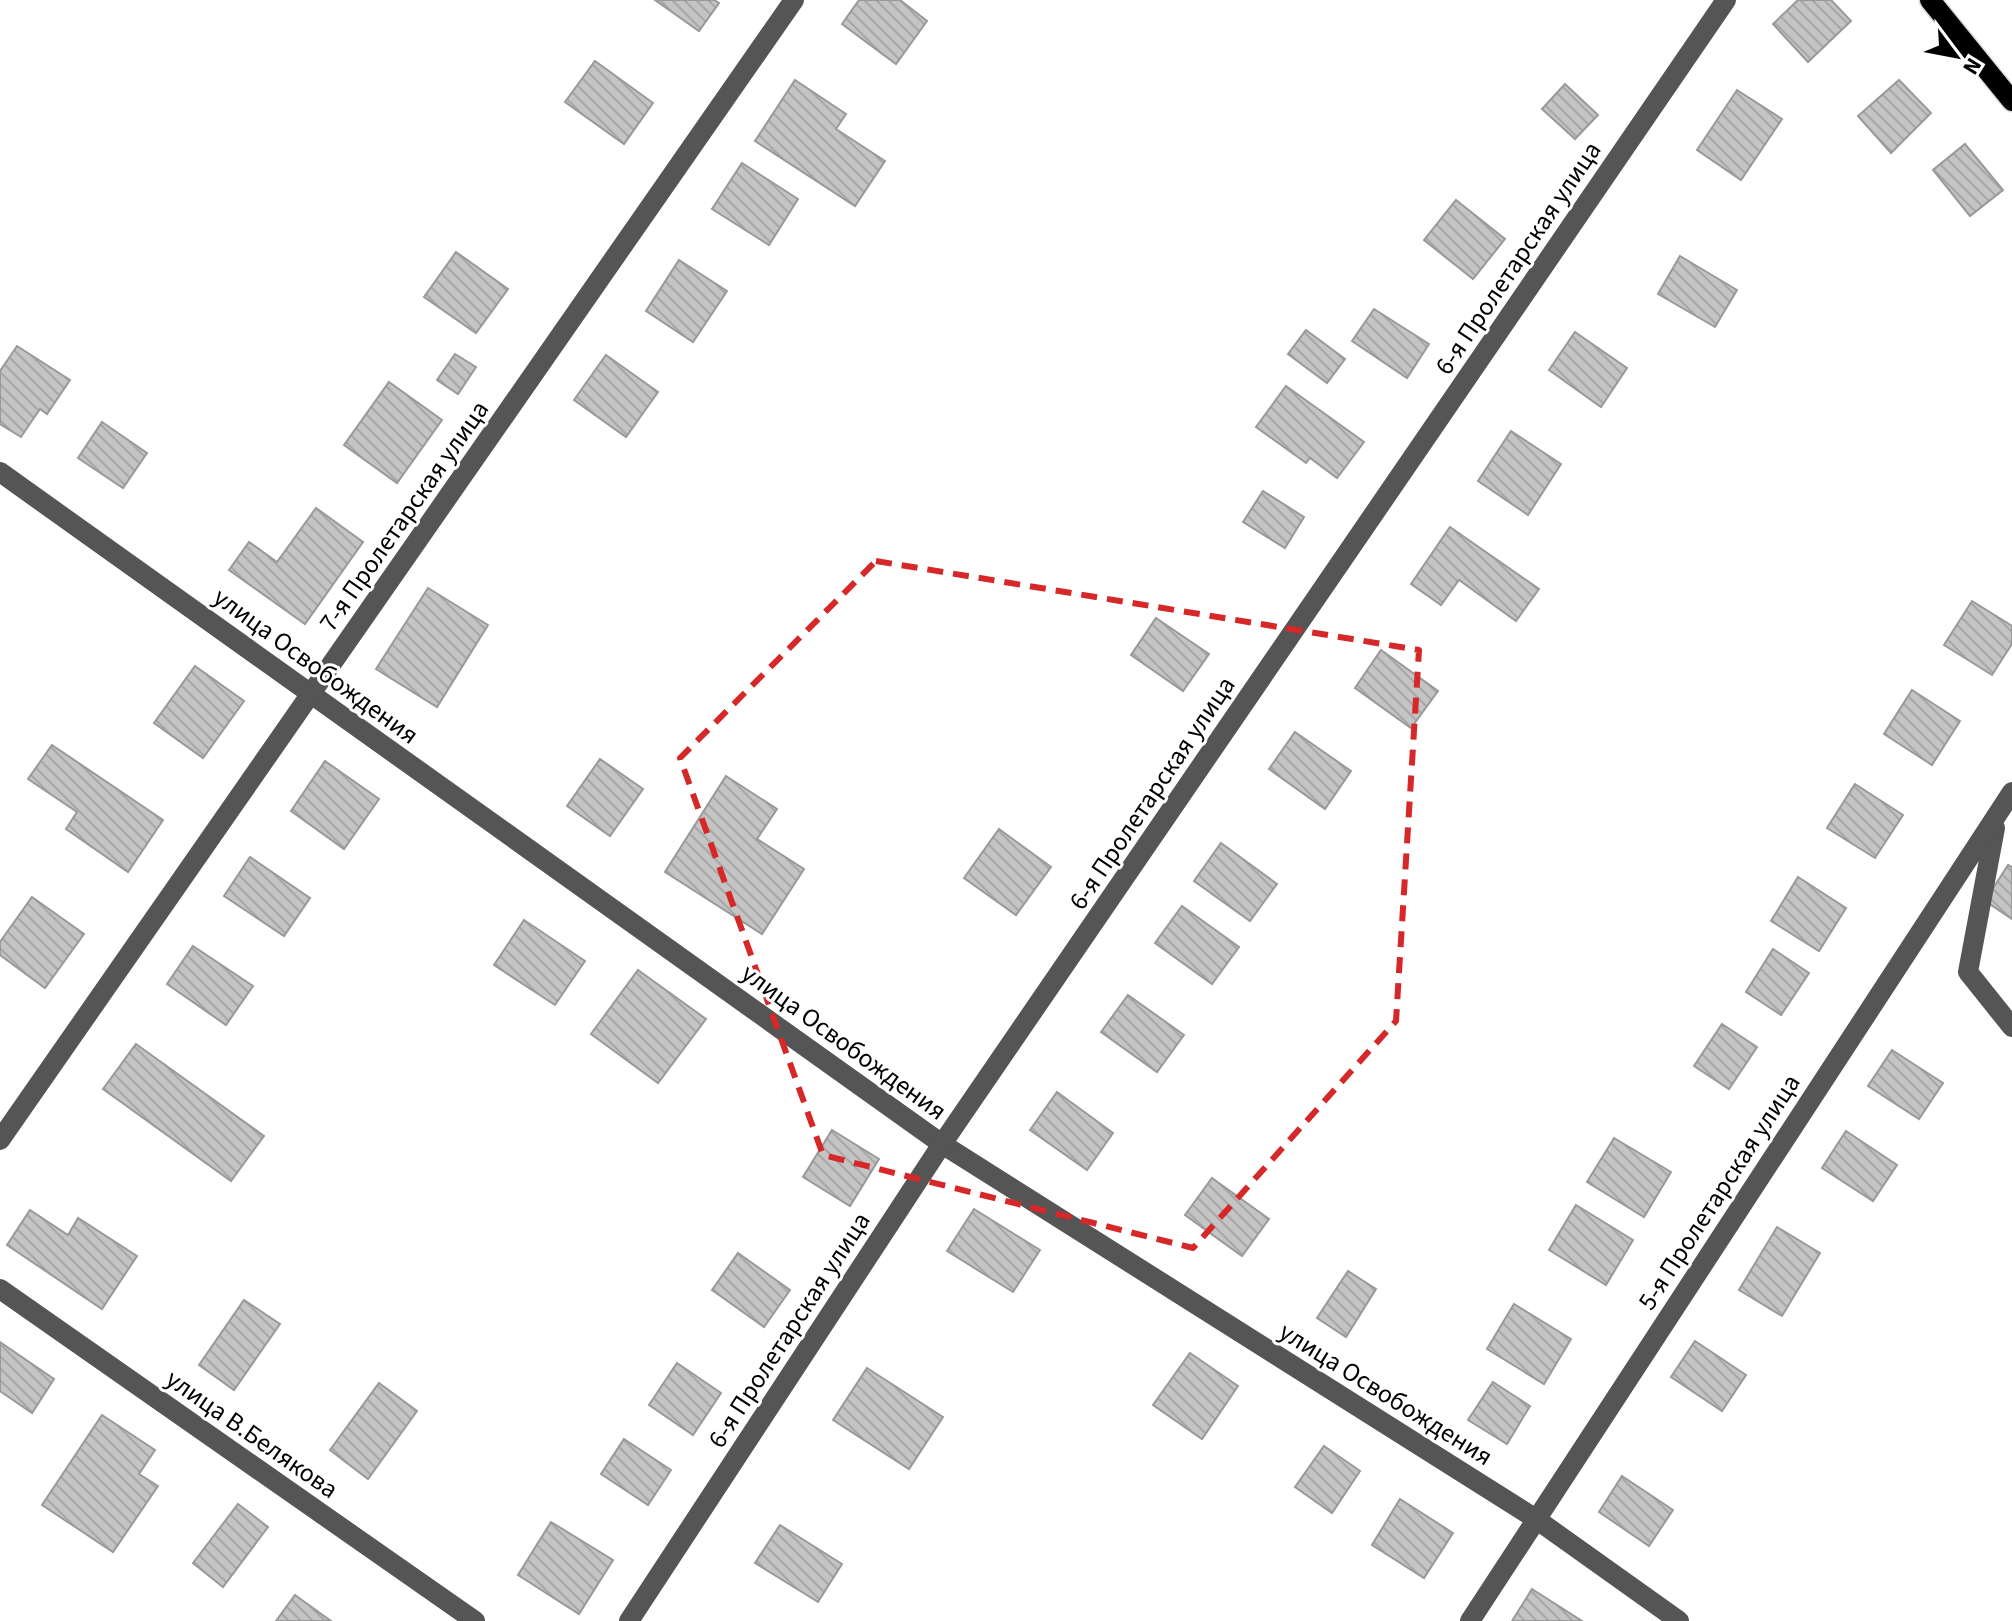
<svg xmlns="http://www.w3.org/2000/svg" width="2012" height="1621" font-family="'Source Sans 3',sans-serif">
<defs>
<pattern id="building-back-hatch" width="6" height="6" patternUnits="userSpaceOnUse" patternTransform="scale(2)"><rect width="6" height="6" fill="#c4c4c4"/><path d="M-1 5l2 2M0 0l6 6M5-1l2 2" fill="none" stroke="#a7a7a7"/></pattern>
</defs>
<rect width="100%" height="100%" fill="#fff"/>
<g fill="url(#building-back-hatch)" stroke="#999" stroke-width="2">
<polygon points="655,0 714,0 719,3 699,31"/>
<polygon points="859,0 900,0 927,21 896,64 842,24"/>
<polygon points="1798,0 1831,0 1851,21 1808,62 1773,24"/>
<polygon points="595,61 653,103 624,144 565,102"/>
<polygon points="795,80 846,114 836,129 885,161 855,206 755,141"/>
<polygon points="1899,80 1931,113 1891,153 1858,116"/>
<polygon points="1565,84 1598,115 1575,139 1542,109"/>
<polygon points="1737,90 1782,119 1741,180 1697,150"/>
<polygon points="1965,144 2003,190 1970,216 1933,170"/>
<polygon points="742,163 798,199 769,245 712,209"/>
<polygon points="1456,200 1505,239 1473,279 1424,240"/>
<polygon points="456,252 508,289 476,333 424,297"/>
<polygon points="1680,256 1737,290 1715,327 1658,294"/>
<polygon points="679,260 727,291 693,342 646,311"/>
<polygon points="1374,309 1429,344 1407,378 1352,341"/>
<polygon points="1306,330 1345,359 1327,383 1288,354"/>
<polygon points="1575,332 1627,368 1601,407 1549,370"/>
<polygon points="17,346 70,380 47,414 40,409 21,437 0,424 0,371"/>
<polygon points="455,354 476,367 458,394 437,380"/>
<polygon points="606,355 658,392 626,437 574,400"/>
<polygon points="389,382 442,420 397,483 344,445"/>
<polygon points="1286,386 1364,442 1337,478 1310,458 1306,463 1256,427"/>
<polygon points="102,422 147,453 123,488 78,458"/>
<polygon points="1511,431 1561,464 1528,515 1478,481"/>
<polygon points="1263,491 1304,517 1285,548 1243,522"/>
<polygon points="316,508 363,542 305,624 229,570 249,542 277,562"/>
<polygon points="1450,527 1539,589 1516,621 1459,580 1441,605 1411,584"/>
<polygon points="428,588 488,625 437,707 376,669"/>
<polygon points="1972,601 2012,626 2012,644 1992,675 1944,645"/>
<polygon points="1156,618 1209,654 1183,691 1131,655"/>
<polygon points="1381,650 1438,691 1411,728 1355,688"/>
<polygon points="195,666 244,701 203,758 154,723"/>
<polygon points="1912,690 1960,721 1932,765 1884,734"/>
<polygon points="1295,732 1351,771 1325,809 1269,769"/>
<polygon points="52,745 163,820 128,872 66,829 77,812 28,779"/>
<polygon points="600,759 643,789 610,836 567,806"/>
<polygon points="325,761 379,799 344,849 291,811"/>
<polygon points="726,776 777,809 757,839 804,869 762,934 665,872"/>
<polygon points="1855,784 1903,815 1875,858 1827,828"/>
<polygon points="999,829 1051,867 1016,915 964,878"/>
<polygon points="1221,843 1277,884 1250,921 1194,881"/>
<polygon points="250,857 310,898 284,936 224,896"/>
<polygon points="2008,865 2012,867 2012,919 1985,901"/>
<polygon points="1798,877 1846,908 1819,951 1771,921"/>
<polygon points="32,897 84,934 45,988 0,955 0,942"/>
<polygon points="1182,906 1239,947 1212,984 1155,943"/>
<polygon points="524,920 585,961 555,1005 494,965"/>
<polygon points="193,946 253,986 226,1025 167,984"/>
<polygon points="1773,949 1809,973 1781,1015 1746,992"/>
<polygon points="638,970 706,1019 658,1083 591,1034"/>
<polygon points="1128,995 1184,1035 1157,1072 1101,1032"/>
<polygon points="1722,1024 1757,1047 1729,1089 1694,1066"/>
<polygon points="136,1044 264,1136 231,1181 103,1089"/>
<polygon points="1892,1050 1943,1083 1919,1119 1868,1086"/>
<polygon points="1057,1092 1113,1133 1087,1170 1030,1130"/>
<polygon points="832,1130 879,1159 850,1206 803,1177"/>
<polygon points="1846,1131 1897,1165 1873,1201 1822,1168"/>
<polygon points="1614,1138 1671,1172 1644,1217 1587,1182"/>
<polygon points="1212,1178 1269,1219 1242,1256 1185,1215"/>
<polygon points="1576,1205 1633,1240 1606,1285 1549,1250"/>
<polygon points="974,1209 1040,1250 1013,1292 947,1251"/>
<polygon points="30,1210 68,1235 78,1218 137,1256 102,1309 7,1245"/>
<polygon points="1777,1227 1820,1253 1782,1316 1739,1290"/>
<polygon points="738,1253 790,1290 764,1327 712,1290"/>
<polygon points="1348,1271 1376,1289 1346,1337 1317,1318"/>
<polygon points="244,1300 280,1324 234,1390 199,1365"/>
<polygon points="1514,1304 1571,1339 1544,1384 1487,1349"/>
<polygon points="1695,1341 1746,1375 1722,1411 1671,1377"/>
<polygon points="0,1342 54,1379 32,1413 0,1391"/>
<polygon points="1190,1353 1238,1386 1202,1439 1153,1405"/>
<polygon points="677,1363 721,1393 693,1435 649,1405"/>
<polygon points="867,1368 943,1417 909,1469 833,1420"/>
<polygon points="1493,1382 1530,1406 1507,1444 1468,1420"/>
<polygon points="379,1383 417,1411 368,1479 330,1450"/>
<polygon points="102,1415 155,1450 139,1474 158,1486 113,1552 42,1505"/>
<polygon points="624,1439 671,1470 648,1505 601,1474"/>
<polygon points="1324,1446 1360,1471 1332,1513 1295,1487"/>
<polygon points="1622,1476 1673,1510 1649,1546 1599,1512"/>
<polygon points="1400,1499 1453,1533 1424,1578 1372,1545"/>
<polygon points="238,1504 268,1527 223,1587 193,1563"/>
<polygon points="551,1522 613,1560 579,1614 518,1575"/>
<polygon points="780,1525 842,1564 818,1602 755,1563"/>
<polygon points="1532,1589 1582,1621 1512,1621"/>
<polygon points="295,1595 331,1621 276,1621"/>
</g>
<g fill="none" stroke-linecap="round" stroke-linejoin="round">
<defs>
<polyline id="major" points="1930,0 2012,101"/>
</defs>
<use href="#major" stroke="#dbdbdb" stroke-width="23"/>
<g stroke="#555" stroke-width="20">
<polyline points="0,472 942,1144 1536,1519 1679,1621"/>
<polyline points="1995,828 1968,972 2012,1027"/>
<polyline points="0,1140 794,0"/>
<polyline points="0,1289 475,1621"/>
<polyline points="629,1621 942,1144 1726,0"/>
<polyline points="1470,1621 2012,792"/>
</g>
<use href="#major" stroke="#000" stroke-width="20"/>
</g>
<path fill="none" stroke="#d62828" stroke-width="6" stroke-dasharray="16 10" stroke-linejoin="round" d="M876,561L1419,650L1396,1021L1193,1248L823,1155L680,758Z"/>
<g text-anchor="middle" dominant-baseline="central" stroke-width="6" stroke-linejoin="round" paint-order="stroke">
<g font-size="26" fill="#000" stroke="#fff">
<text transform="translate(1518 258) rotate(-56)">6-я Пролетарская улица</text>
<text transform="translate(404 516) rotate(-55)">7-я Пролетарская улица</text>
<text transform="translate(316 666) rotate(36)">улица Освобождения</text>
<text transform="translate(1152 793) rotate(-56)">6-я Пролетарская улица</text>
<text transform="translate(844 1042) rotate(36)">улица Освобождения</text>
<text transform="translate(1719 1192) rotate(-57)">5-я Пролетарская улица</text>
<text transform="translate(789 1330) rotate(-57)">6-я Пролетарская улица</text>
<text transform="translate(1386 1394) rotate(32)">улица Освобождения</text>
<text transform="translate(252 1434) rotate(35)">улица В.Белякова</text>
</g>
</g>
<g transform="translate(1956 56) rotate(122)" stroke="#ffffff" stroke-width="6" paint-order="stroke">
<path d="M0-6L14 30L0 20L-14 30Z" fill="#000000"/>
<text y="-12" font-size="22" font-weight="bold" text-anchor="middle" fill="#000000">N</text>
</g>
</svg>
